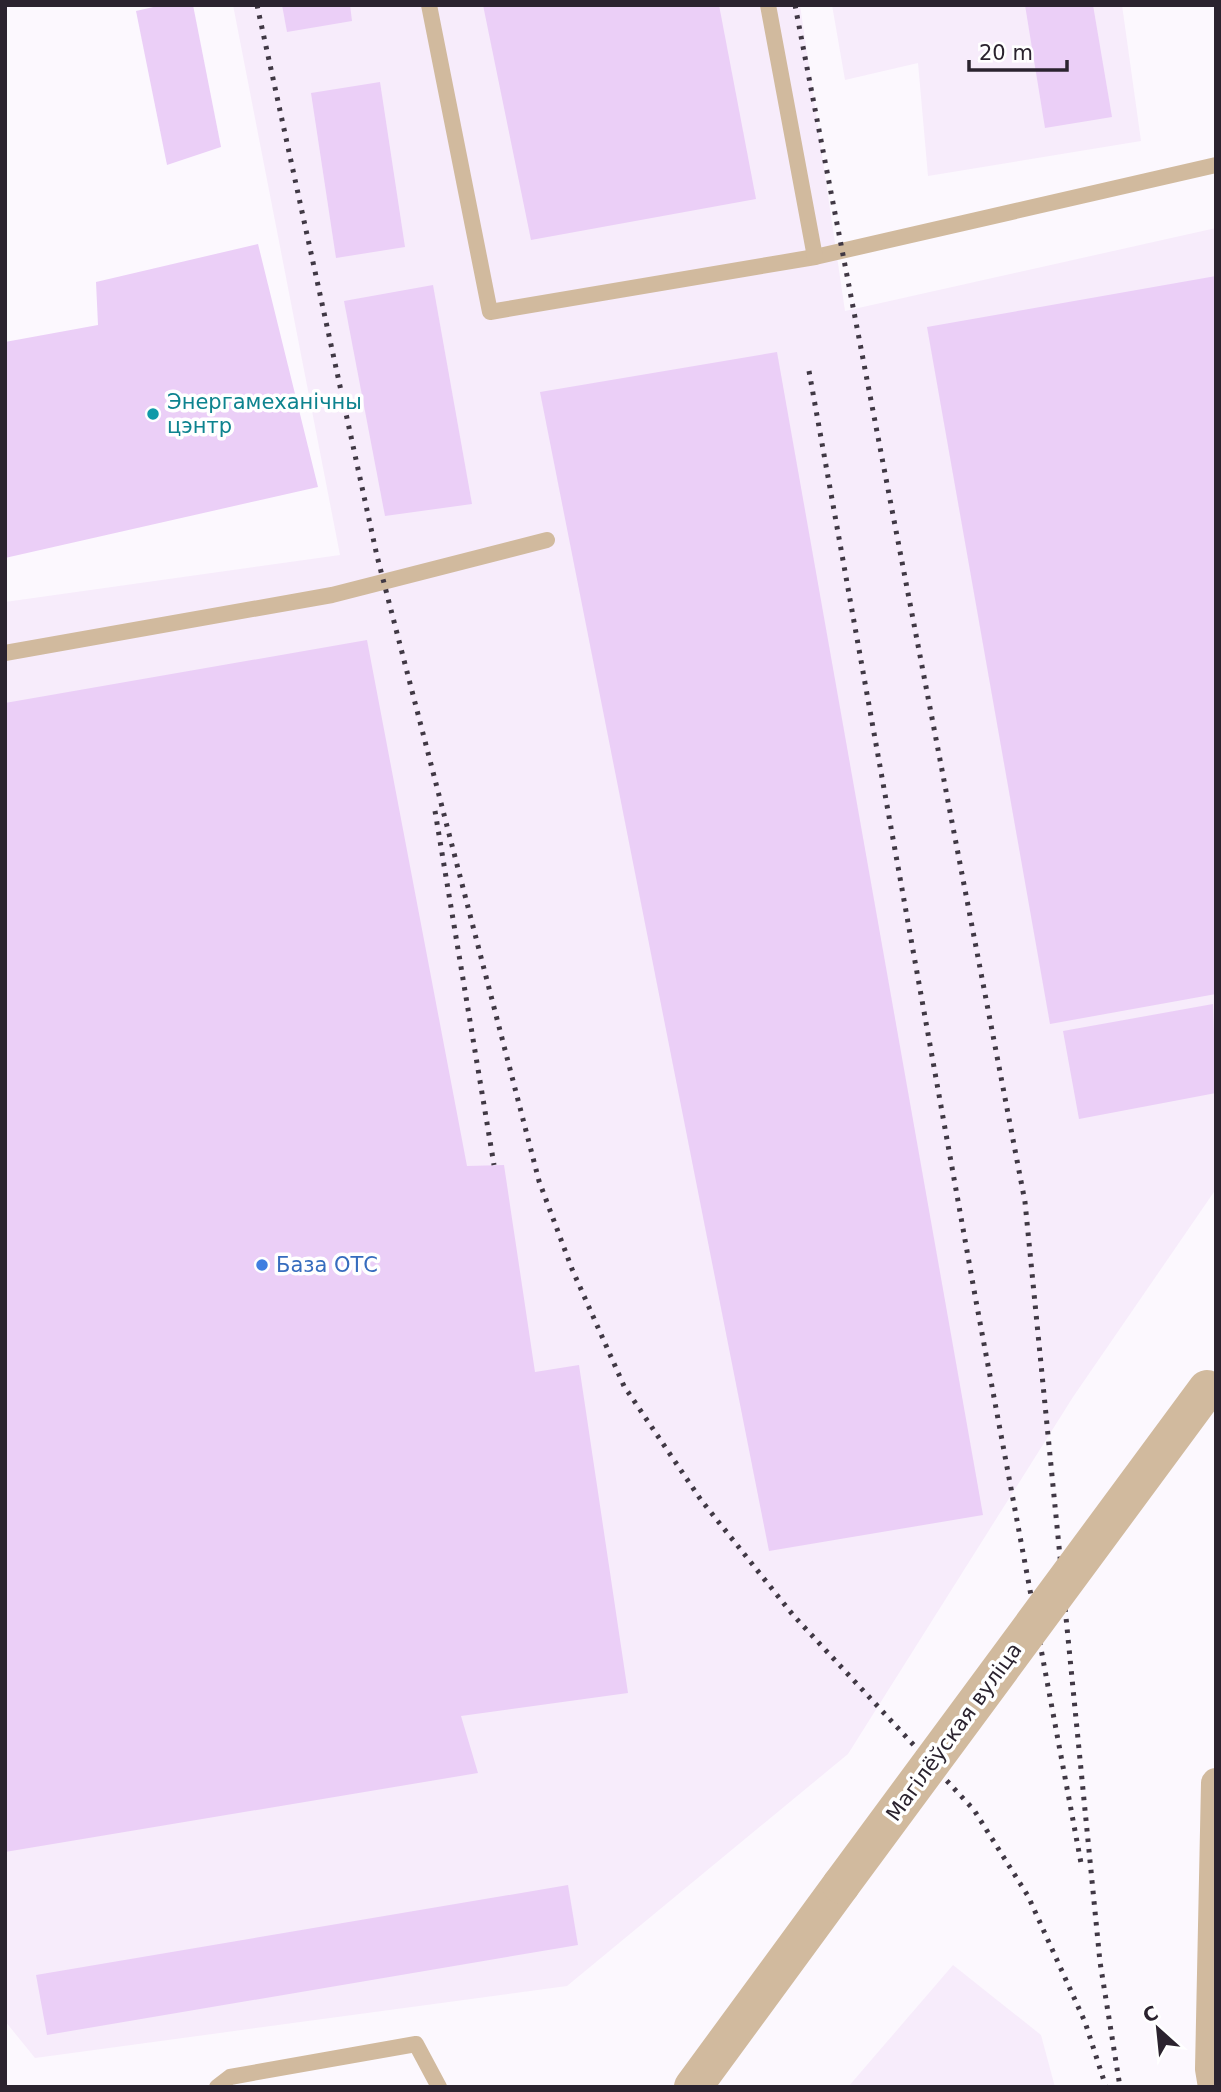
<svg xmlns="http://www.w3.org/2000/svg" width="1221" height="2092" font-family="'DejaVu Sans',sans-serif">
<rect width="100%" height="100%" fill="#fcf8fe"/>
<g fill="#f7ecfb">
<polygon points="233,5 800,5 845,311 1216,228 1216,1189 1073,1397 848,1754 567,1986 35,2058 5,2021 5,602 340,555"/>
<polygon points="832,5 1122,5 1141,141 928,176 918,63 845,80"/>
<polygon points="953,1965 1041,2035 1055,2087 848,2087"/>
</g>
<g fill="#ebcff7">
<polygon points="162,5 193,5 221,147 167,165 136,11"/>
<polygon points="282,5 350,5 352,21 287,32"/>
<polygon points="483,5 719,5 756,199 531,240"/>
<polygon points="1025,5 1093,5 1112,117 1045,128"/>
<polygon points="380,82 405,247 336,258 311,93"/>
<polygon points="258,244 318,487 5,558 5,342 98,325 96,282"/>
<polygon points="1216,276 1216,994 1050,1024 927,327"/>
<polygon points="433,285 472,504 385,516 344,301"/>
<polygon points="777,352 983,1515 769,1551 540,392"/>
<polygon points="367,640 467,1166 504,1165 535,1372 579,1365 628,1693 461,1716 478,1773 5,1852 5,703"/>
<polygon points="1213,1004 1216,1093 1079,1119 1063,1031"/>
<polygon points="568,1885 578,1945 47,2035 36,1975"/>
</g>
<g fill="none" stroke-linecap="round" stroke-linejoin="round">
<g stroke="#d1ba9e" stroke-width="16">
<polyline points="429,5 490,312 815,257 1216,165"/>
<polyline points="768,5 815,257"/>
<polyline points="5,653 332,595 547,540"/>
<polyline points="217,2087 230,2077 416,2044 439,2087"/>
</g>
<polyline stroke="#d1ba9e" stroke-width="30" points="1213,2087 1210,2069 1216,1783"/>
<polyline stroke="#d1ba9e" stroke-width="38" points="693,2087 841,1885"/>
<g stroke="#403844" stroke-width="5" stroke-dasharray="3.5 7" stroke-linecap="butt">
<polyline points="257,5 377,556 539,1181 572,1269 624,1386 701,1500 793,1615 974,1810 1028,1896 1085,2022 1106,2087"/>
<polyline points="795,5 1025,1202 1100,1962 1120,2087"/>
<polyline points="809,371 976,1301 1081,1863"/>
<polyline points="435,811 494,1165"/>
</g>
<polyline stroke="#d1ba9e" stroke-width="38" points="841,1885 1207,1389"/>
</g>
<circle fill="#0f9aa8" stroke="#fff" stroke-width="2.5" cx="153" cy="414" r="7"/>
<circle fill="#3f7fe0" stroke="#fff" stroke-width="2.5" cx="262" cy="1265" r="7"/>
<g text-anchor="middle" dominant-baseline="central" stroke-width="7" stroke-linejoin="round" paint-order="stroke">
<g font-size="21" fill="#0d838f" stroke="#fff" text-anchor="start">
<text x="167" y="402">Энергамеханічны<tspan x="167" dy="24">цэнтр</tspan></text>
</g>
<g font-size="21" fill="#366cbe" stroke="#fff" text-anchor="start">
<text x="276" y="1265">База ОТС</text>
</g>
<g font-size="21" fill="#2b232f" stroke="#fff">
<text transform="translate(954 1732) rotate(-54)">Магілёўская вуліца</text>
</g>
</g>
<rect width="1221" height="2092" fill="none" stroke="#2b232f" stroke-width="14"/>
<g transform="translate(1158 2029) rotate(333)" stroke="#ffffff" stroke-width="5" paint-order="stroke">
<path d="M0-5L12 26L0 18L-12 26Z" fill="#2b232f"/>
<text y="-10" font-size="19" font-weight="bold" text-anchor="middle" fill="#2b232f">С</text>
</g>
<path d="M969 60v10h98v-10" fill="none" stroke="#2b232f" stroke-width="3.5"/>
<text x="979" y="60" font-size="21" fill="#2b232f" stroke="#ffffff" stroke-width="5" paint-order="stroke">20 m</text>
</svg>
